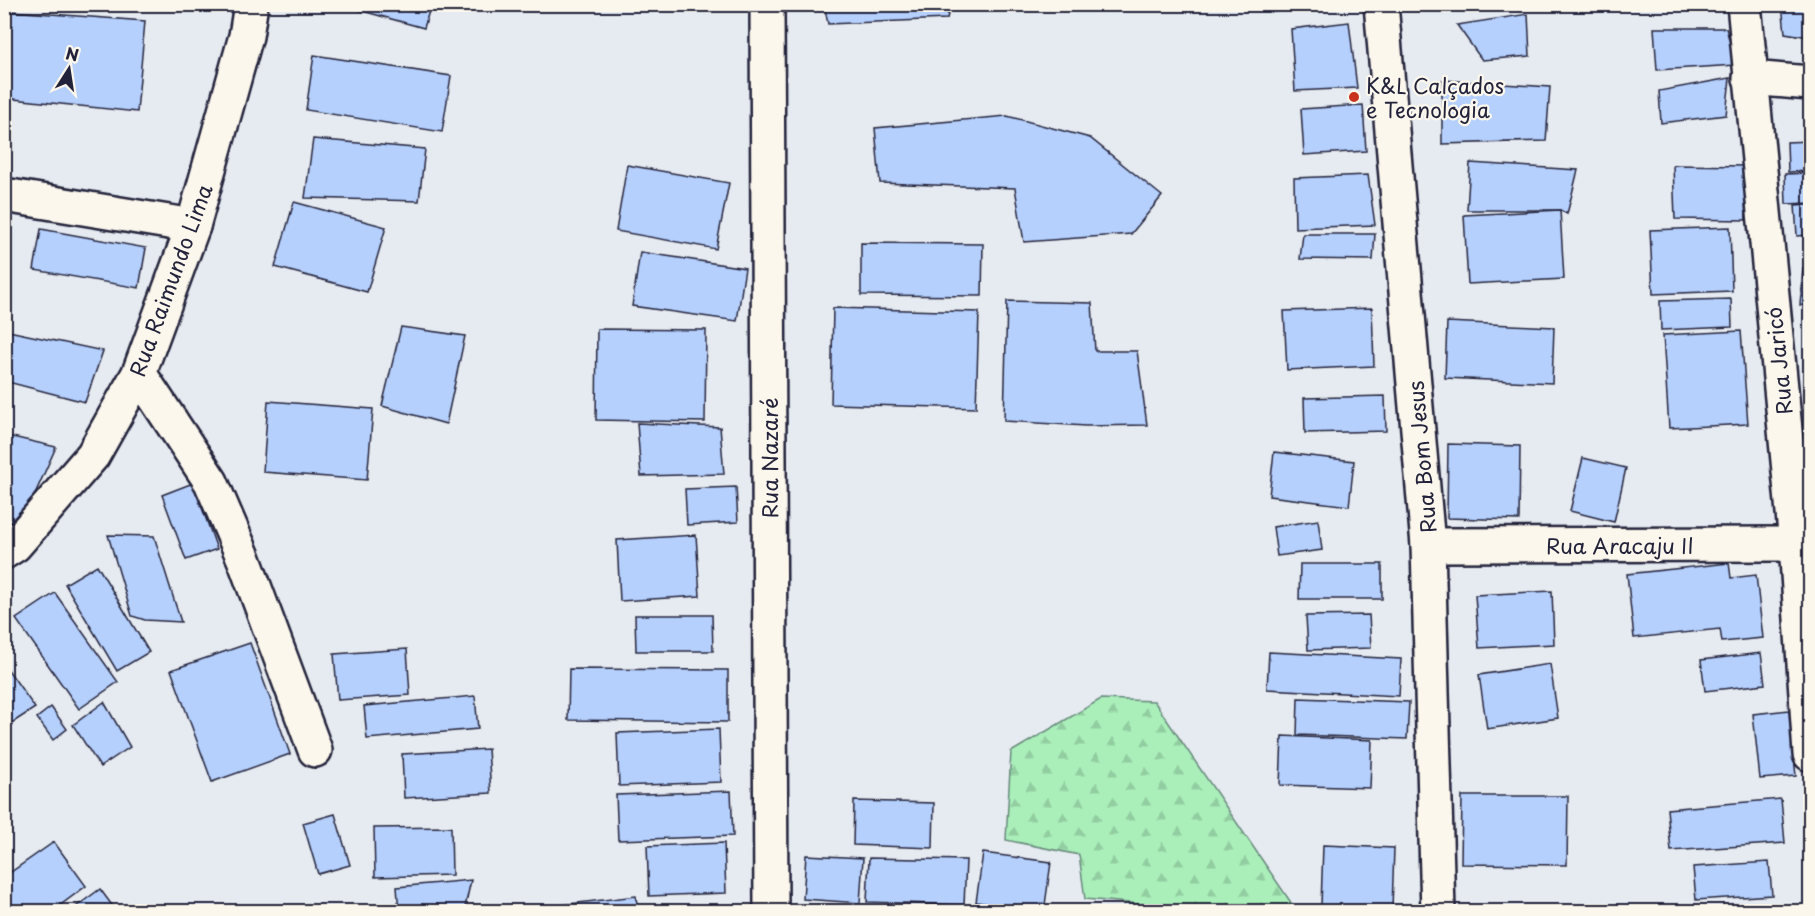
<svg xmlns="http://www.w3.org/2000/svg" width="1815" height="916" font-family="'Playpen Sans',sans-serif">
<defs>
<pattern id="forest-firs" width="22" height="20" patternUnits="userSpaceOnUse" patternTransform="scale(1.5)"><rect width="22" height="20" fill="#aaefba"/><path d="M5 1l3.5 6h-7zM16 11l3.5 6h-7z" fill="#92cda1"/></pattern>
</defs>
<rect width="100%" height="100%" fill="#e6ebf1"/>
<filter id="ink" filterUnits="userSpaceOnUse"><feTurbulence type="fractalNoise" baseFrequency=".0167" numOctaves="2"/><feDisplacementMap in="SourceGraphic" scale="12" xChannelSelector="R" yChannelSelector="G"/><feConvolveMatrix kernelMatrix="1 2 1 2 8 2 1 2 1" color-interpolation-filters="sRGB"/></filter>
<g filter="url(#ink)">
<polygon fill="url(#forest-firs)" stroke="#66887a" stroke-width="1.5" points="1101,699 1154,701 1294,907 1294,911 1184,911 1183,908 1085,899 1079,855 1006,840 1011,752"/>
<g fill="#b5d0fd" stroke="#22223b" stroke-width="1.5">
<polygon points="337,4 431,4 424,28"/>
<polygon points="824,4 950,4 947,19 828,24"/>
<polygon points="1273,4 1350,4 1273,12"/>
<polygon points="1782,4 1810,4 1810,37 1785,33"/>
<polygon points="10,11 145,21 137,112 4,98 4,52"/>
<polygon points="1528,14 1530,56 1482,60 1457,25"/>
<polygon points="1349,22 1357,88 1295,91 1291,29"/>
<polygon points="1654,28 1726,28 1736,65 1657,70"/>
<polygon points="314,55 451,76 442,132 306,110"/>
<polygon points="1730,78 1726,115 1661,123 1659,91"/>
<polygon points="1442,80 1550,87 1546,141 1442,144"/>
<polygon points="1363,105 1366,151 1304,155 1301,109"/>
<polygon points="1007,116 1090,138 1162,196 1131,234 1024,242 1015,188 880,183 875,128"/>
<polygon points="313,139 425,149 419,201 305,198"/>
<polygon points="1810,141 1810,171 1788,172 1787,142"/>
<polygon points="1470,163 1578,170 1567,214 1560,210 1467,210"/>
<polygon points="627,165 729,183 716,249 616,231"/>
<polygon points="1673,165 1744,166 1746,220 1675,219"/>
<polygon points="1810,173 1810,203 1786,204 1785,174"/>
<polygon points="1368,175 1375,225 1295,228 1294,178"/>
<polygon points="294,202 386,227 367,292 275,267"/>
<polygon points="1810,204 1810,235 1797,236 1795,205"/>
<polygon points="1560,210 1564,279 1468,284 1464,215"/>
<polygon points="1730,227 1732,291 1653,294 1650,230"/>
<polygon points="41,229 146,248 139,288 34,270"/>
<polygon points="1303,234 1375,234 1373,260 1300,259"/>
<polygon points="861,243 983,244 982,296 861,295"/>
<polygon points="640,252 745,268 737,321 632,306"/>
<polygon points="1803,268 1810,269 1810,306 1800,305"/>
<polygon points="1731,299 1732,327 1661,330 1660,301"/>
<polygon points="1007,301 1092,303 1095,351 1137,351 1147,425 1086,426 1004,421"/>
<polygon points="833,308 979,312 976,408 831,404"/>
<polygon points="1372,308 1374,366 1287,370 1284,311"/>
<polygon points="1447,322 1554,327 1552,383 1445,378"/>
<polygon points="401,327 465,336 446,424 382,406"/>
<polygon points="597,329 706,330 705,422 596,420"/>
<polygon points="4,330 103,351 85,402 4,381"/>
<polygon points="1741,331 1748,424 1669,428 1663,335"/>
<polygon points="1385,396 1386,431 1305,433 1304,398"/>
<polygon points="268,401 373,409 367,480 263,472"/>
<polygon points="637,423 720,427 724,474 641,476"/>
<polygon points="4,435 56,447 34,496 6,527 4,526"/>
<polygon points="1448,444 1520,446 1519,520 1447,518"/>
<polygon points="1805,449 1810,450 1810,486"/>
<polygon points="1274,452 1354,461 1349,506 1269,496"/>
<polygon points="1583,458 1626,468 1614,522 1570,511"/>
<polygon points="193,483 217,549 186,560 162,495"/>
<polygon points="736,487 738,522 687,525 685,489"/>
<polygon points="1318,520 1322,550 1277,556 1273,527"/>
<polygon points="108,535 154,536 181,622 145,620 132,616"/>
<polygon points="696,535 700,596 620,601 617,540"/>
<polygon points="1729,563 1731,578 1756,575 1763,638 1722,642 1720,629 1634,638 1627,574"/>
<polygon points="1300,564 1382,564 1382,599 1299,599"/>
<polygon points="97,565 149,652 117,671 65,584"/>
<polygon points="1552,591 1554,644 1479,648 1475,595"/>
<polygon points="55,593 118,682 79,709 16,619"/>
<polygon points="635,615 712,615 713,651 636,651"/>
<polygon points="1369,615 1371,648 1308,650 1306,616"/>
<polygon points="250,643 290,754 212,782 171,670"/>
<polygon points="407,649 410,695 338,700 334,654"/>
<polygon points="1269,652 1401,659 1399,696 1267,689"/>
<polygon points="1761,653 1765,684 1705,691 1701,660"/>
<polygon points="4,664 35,708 4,728"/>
<polygon points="1550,664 1558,718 1487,729 1479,675"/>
<polygon points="569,669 728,670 728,722 568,720"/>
<polygon points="475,696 478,729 367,739 364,706"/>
<polygon points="1298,698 1409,702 1407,739 1297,735"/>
<polygon points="104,702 130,747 100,767 73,725"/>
<polygon points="51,707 67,729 53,740 37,718"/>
<polygon points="1789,710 1796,776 1760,779 1753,714"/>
<polygon points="719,729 721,782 619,786 617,733"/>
<polygon points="1282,736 1372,740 1370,788 1280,785"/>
<polygon points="488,749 491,793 404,798 402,754"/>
<polygon points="731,791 733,836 618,840 616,795"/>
<polygon points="1462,796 1568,796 1567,865 1461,864"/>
<polygon points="1781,799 1785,843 1671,851 1667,809"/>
<polygon points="854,801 934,803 933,848 853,845"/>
<polygon points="335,814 350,865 318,874 303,823"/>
<polygon points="451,827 452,875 375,877 374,828"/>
<polygon points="54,842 86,886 51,912 4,912 4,877"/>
<polygon points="724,843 726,893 649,896 647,846"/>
<polygon points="1323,845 1394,848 1392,909 1321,906"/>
<polygon points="983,853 1051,862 1044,912 976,902"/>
<polygon points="806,855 863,858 860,903 803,899"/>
<polygon points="869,858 966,860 964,905 867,902"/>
<polygon points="1769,862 1772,895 1696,900 1693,867"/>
<polygon points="471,880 464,912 399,912 397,887"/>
<polygon points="100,889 117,912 69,912"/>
<polygon points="636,896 638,912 502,912"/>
</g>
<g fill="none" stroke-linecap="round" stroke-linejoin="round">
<defs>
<g id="minor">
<polyline points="767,4 771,912"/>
<polyline points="1381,4 1428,545 1438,912"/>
<polyline points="1744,4 1796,544 1810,754"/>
<polyline points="1750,78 1810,83"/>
<polyline points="4,195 193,226"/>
<polyline points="139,373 211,482 244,559 315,750"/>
<polyline points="1428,545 1796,544 1810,547"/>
<polyline points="4,552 15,545 93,455 139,373 193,226 246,36 251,4"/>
</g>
</defs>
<use href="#minor" stroke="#22223b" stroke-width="38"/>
<use href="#minor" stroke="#fbf7ec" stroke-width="33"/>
</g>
</g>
<circle fill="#c8321e" stroke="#fbf7ec" stroke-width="2" cx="1354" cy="97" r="6"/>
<g text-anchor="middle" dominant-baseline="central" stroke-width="4.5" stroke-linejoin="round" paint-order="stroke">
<g font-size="21" fill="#22223b" stroke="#fbf7ec" text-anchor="start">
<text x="1366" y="85">K&amp;L Calçados<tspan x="1366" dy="24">e Tecnologia</tspan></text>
</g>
<g font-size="21" fill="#22223b" stroke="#fbf7ec">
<text transform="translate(170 280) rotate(-70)">Rua Raimundo Lima</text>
<text transform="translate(1778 361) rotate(-96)">Rua Jaricó</text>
<text transform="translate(1421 457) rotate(-95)">Rua Bom Jesus</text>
<text transform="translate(769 458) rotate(-90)">Rua Nazaré</text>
<text x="1620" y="545">Rua Aracaju II</text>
</g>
</g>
<rect width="1815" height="916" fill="none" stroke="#fbf7ec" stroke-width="24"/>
<rect x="12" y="12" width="1791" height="892" fill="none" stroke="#22223b" stroke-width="2" filter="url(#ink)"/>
<g transform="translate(69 69) rotate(12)" stroke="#fbf7ec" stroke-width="4.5" paint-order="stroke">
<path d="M0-4.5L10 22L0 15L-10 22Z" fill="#22223b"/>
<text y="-9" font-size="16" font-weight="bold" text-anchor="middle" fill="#22223b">N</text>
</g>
</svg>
